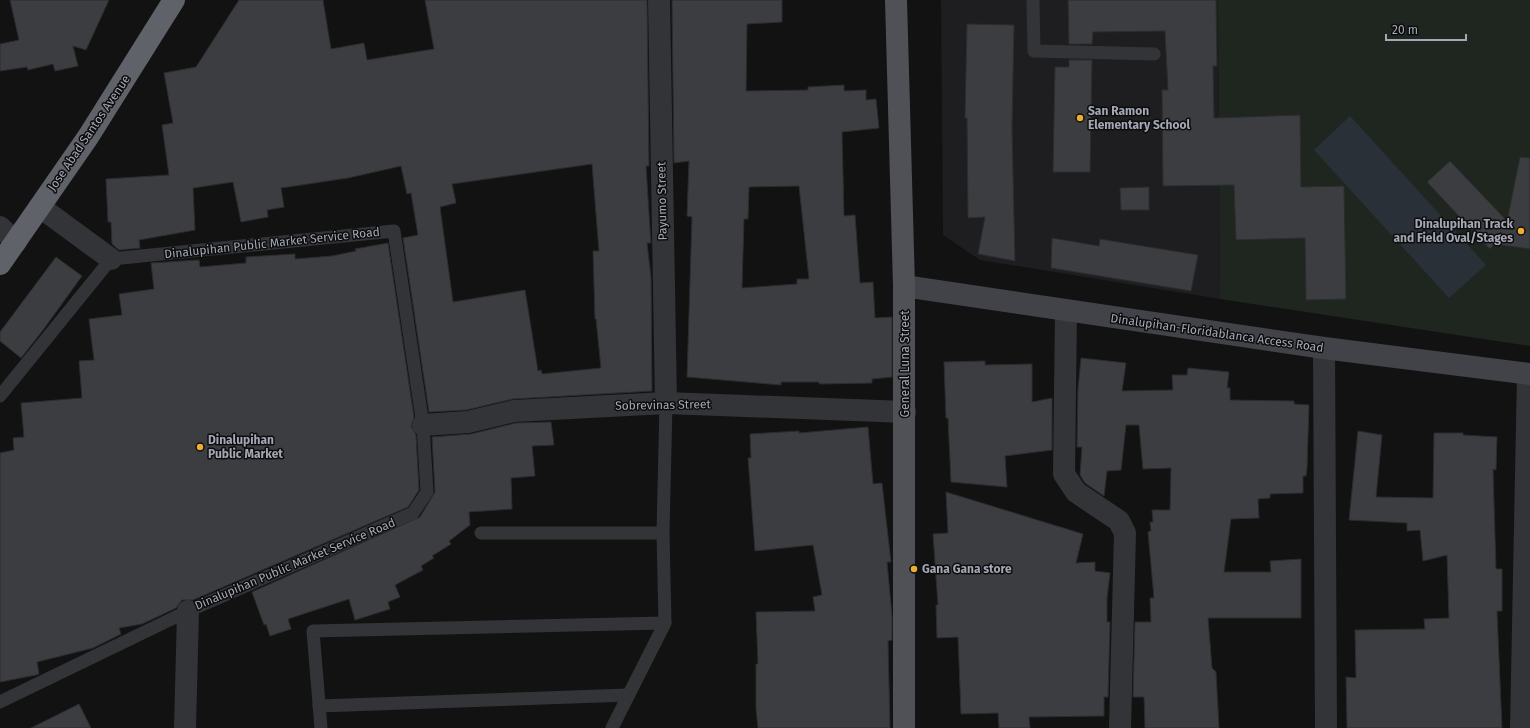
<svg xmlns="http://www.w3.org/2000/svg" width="1530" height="728" font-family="'Fira Sans',sans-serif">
<rect width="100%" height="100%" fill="#121213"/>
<polygon fill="#1e1e20" points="941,0 1218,0 1220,299 980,260 943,235"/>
<polygon fill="#1e261f" points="1218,0 1530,0 1530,346 1220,299"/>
<polygon fill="#293037" points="1350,116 1486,265 1449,298 1314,150"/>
<g fill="#3c3d40" stroke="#2c2c2f" fill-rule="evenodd">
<polygon points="10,0 109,0 86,50 73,46 78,66 55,71 53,64 28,70 27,67 0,71 0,44 19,40"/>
<path d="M239,0H323L331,49L364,43L367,60L434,49L425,0H647L649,166H646L650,230L651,243H647L651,277L652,391L513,399L466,410L429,412L403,238L418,235L411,193L407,194L401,166L348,178L281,188L284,207L267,210L268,217L241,222L233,182L193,188L195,230L139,240L140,248L119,250L112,244L111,222H108L106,179L169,175L162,125L173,123L164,73L196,67ZM592,164L599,251H593L595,319H596L601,368L542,374L541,370L538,371L525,290L453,302L440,207L456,203L452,184Z"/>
<path d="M672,0H782V22L747,24L746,91L808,90V87L844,85V91L866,90V100L876,99L879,128L842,132L844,216L855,215L860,283L873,282L875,318L892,317V377L872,379V383L819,384V382H781V385L687,377L692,217L687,216L689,161L674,163ZM799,186L809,279H797V284L742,288L744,219H748L749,187Z"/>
<polygon points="1068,0 1216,0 1217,66 1213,66 1214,118 1300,115 1301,187 1344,186 1346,299 1306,300 1305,238 1236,240 1234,185 1163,186 1162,90 1168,90 1165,31 1093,32 1092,44 1069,44"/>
<polygon points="967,24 1014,25 1012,127 1015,261 978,254 985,217 968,218 967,118 965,118"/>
<polygon points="1069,60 1092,60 1090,172 1053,172 1055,67 1069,67"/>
<polygon points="1520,157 1530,158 1530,249 1494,244 1490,249 1427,182 1450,161 1507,221"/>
<polygon points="1149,187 1149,210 1121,210 1120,188"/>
<polygon points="1052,238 1099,246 1100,239 1198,255 1191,291 1051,268"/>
<polygon points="388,243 414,417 411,426 416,435 419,490 408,507 193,600 182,600 176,608 142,624 119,628 121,634 93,648 37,662 39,674 36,675 0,682 0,453 14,450 13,438 24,437 21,403 82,398 79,361 94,360 89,319 122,315 119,294 154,289 151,263 199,260 200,267 246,263 246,257 295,254 295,259 332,256 356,251 355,249"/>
<polygon points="56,257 82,276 43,330 21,358 0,341 0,332"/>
<polygon points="1081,358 1126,363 1122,391 1173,390 1172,375 1187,375 1188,368 1229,372 1227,388 1230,388 1230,400 1294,401 1294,404 1309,405 1307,468 1306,476 1303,476 1303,493 1270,494 1270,498 1258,499 1259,518 1231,519 1224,572 1271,572 1270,561 1301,559 1301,618 1208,618 1212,668 1216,672 1219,728 1145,728 1144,697 1133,697 1135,622 1151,622 1150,598 1154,598 1148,532 1151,531 1150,522 1153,522 1152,510 1170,510 1171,468 1143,469 1139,425 1126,425 1121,470 1107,471 1104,496 1085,483 1080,475 1082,447 1077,447 1078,389"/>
<polygon points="985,361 985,365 1032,364 1032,402 1052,398 1052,450 1005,456 1007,487 951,482 948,418 946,418 944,362"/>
<polygon points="551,422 554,445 532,446 535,476 511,478 512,509 469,512 470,525 449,541 451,544 432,556 434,558 421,566 423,570 395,585 400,597 388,602 390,609 355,620 349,599 288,619 291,629 270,636 266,624 264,625 252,592 420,517 435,492 432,437 471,434 516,423"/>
<polygon points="868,427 873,484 882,483 891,562 887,562 892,616 892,640 888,641 890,728 758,728 756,709 756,664 758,664 756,612 815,611 813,597 822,595 813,545 755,551 748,458 751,458 750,434 799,431 799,433"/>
<polygon points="1358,431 1382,435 1376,497 1433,498 1434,433 1463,433 1463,435 1497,437 1496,470 1493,469 1496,569 1502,569 1502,611 1497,611 1502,728 1347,728 1346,677 1356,678 1355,630 1425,629 1424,619 1449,618 1447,555 1423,561 1420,530 1407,531 1407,523 1349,520"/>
<polygon points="946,492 1083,534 1076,563 1095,562 1095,571 1110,573 1107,598 1107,622 1110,622 1108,697 1104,697 1104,716 1029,717 1030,728 999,728 998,713 961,714 958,637 937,638 936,605 938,605 933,534 948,533"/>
<polygon points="79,704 91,728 31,728"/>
</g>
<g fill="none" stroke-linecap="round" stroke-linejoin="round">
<g stroke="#333438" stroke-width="13">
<polyline points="1033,0 1034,51 1154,54"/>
<polyline points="0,396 111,259 394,231 423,425 427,492 413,513 188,611 0,702"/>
<polyline points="481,533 663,533"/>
<polyline points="319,706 628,695"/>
<polyline points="321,728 313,631 665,623"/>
<polyline points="612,728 665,623 663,533 666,403"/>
</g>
<g stroke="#333438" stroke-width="22">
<polyline points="659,0 666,403"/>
<polyline points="40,207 111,259"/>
<polyline points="0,227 16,242"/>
<polyline points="1066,311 1064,474 1076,492 1119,521 1125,533 1120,728"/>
<polyline points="1324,348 1326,728"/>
<polyline points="423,425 468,422 514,411 666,403 905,412"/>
<polyline points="185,728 188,611"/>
<polyline points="1521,728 1528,374"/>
</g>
<polyline stroke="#414348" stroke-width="22" points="904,286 1324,348 1530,374"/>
<polyline stroke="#4f5157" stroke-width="22" points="896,0 904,286 904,728"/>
<polyline stroke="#5f6269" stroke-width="22" points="0,264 88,137 174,0"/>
</g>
<g fill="#edaf30" stroke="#0d0d0e" stroke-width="1.5">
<circle cx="1080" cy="118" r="4"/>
<circle cx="1521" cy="231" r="4"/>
<circle cx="200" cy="447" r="4"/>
<circle cx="914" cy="569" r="4"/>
</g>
<g text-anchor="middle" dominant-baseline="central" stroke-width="3" stroke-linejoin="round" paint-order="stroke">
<g font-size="12" font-weight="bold" fill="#a3a8b4" stroke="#0d0d0e" text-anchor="start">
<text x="1088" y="111">San Ramon<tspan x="1088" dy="14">Elementary School</tspan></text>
<text x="1513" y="224" text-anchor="end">Dinalupihan Track<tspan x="1513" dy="14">and Field Oval/Stages</tspan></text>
<text x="208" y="440">Dinalupihan<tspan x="208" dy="14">Public Market</tspan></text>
<text x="922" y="569">Gana Gana store</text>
</g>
<g font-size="12" fill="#a3a8b4" stroke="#0d0d0e">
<text transform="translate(89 133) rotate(-56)">Jose Abad Santos Avenue</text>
<text transform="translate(662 201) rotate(-91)">Payumo Street</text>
<text transform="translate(272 243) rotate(-6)">Dinalupihan Public Market Service Road</text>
<text transform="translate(1217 333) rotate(8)">Dinalupihan-Floridablanca Access Road</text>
<text transform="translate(905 364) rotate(-90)">General Luna Street</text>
<text transform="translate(663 405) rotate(-1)">Sobrevinas Street</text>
<text transform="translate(295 564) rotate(-23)">Dinalupihan Public Market Service Road</text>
</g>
</g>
<path d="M1386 34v6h80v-6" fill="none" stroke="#a3a8b4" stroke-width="2"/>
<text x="1392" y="34" font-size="12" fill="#a3a8b4" stroke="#0d0d0e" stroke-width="3" paint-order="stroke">20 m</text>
</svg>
